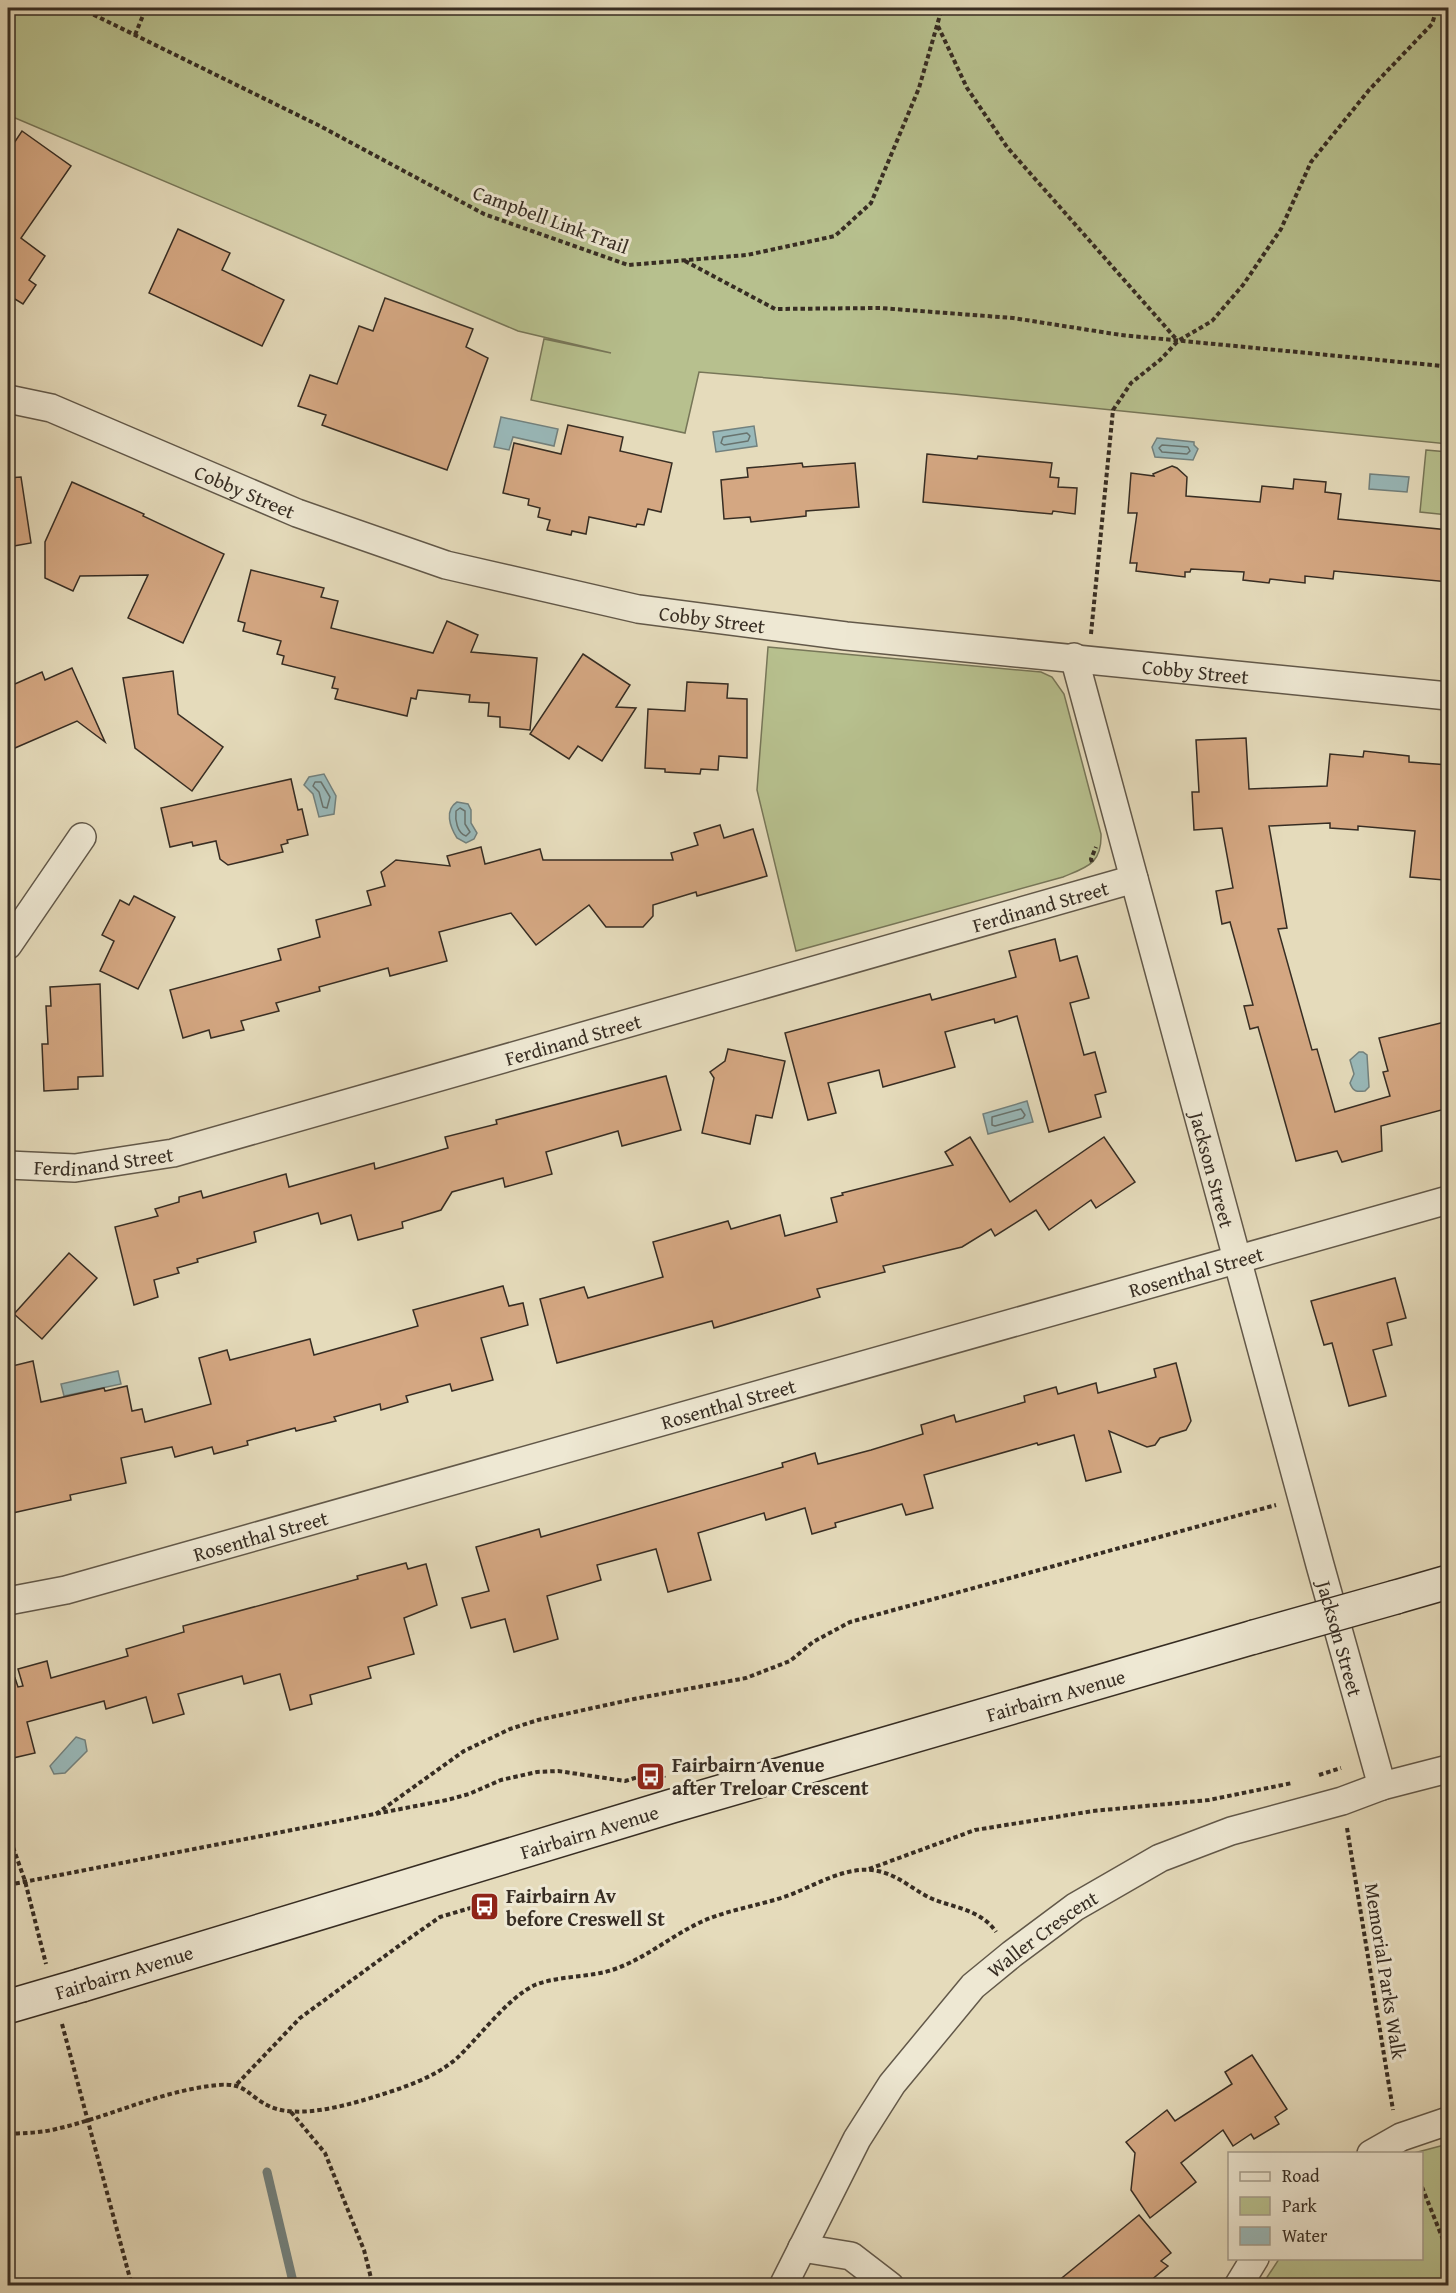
<svg xmlns="http://www.w3.org/2000/svg" width="1456" height="2293" font-family="'Gentium Book Plus',serif">
<rect width="100%" height="100%" fill="#e5dbbb"/>
<filter id="stains"><feTurbulence type="fractalNoise" baseFrequency=".00333" numOctaves="4"/><feColorMatrix values="0 0 0 0 .2 0 0 0 0 .09 0 0 0 0 .02 0 0 0 .5 -.17"/></filter>
<radialGradient id="worn" r=".72"><stop offset=".6" stop-color="#630" stop-opacity="0"/><stop offset="1" stop-color="#630" stop-opacity=".3"/></radialGradient>
<g fill="#b7c08e" stroke="#777658" stroke-width="1.5">
<polygon points="8,8 1448,8 1448,444 954,394 699,372 685,433 531,400 544,339 611,353 518,331 8,115"/>
<polygon points="1426,450 1448,452 1448,515 1420,512"/>
<path d="M768,647L1041,672L1052,677L1064,694L1101,834C1102,864 1087,867 1063,877L796,951L757,790Z"/>
<polygon points="1448,2144 1448,2285 1262,2285 1279,2259 1422,2258 1422,2154 1414,2153"/>
</g>
<g fill="#99b9ba" stroke="#72817e" stroke-width="1.5">
<polygon points="501,417 558,429 554,446 513,437 509,450 494,447"/>
<polygon points="754,426 757,446 716,452 713,432"/>
<polygon points="1157,438 1194,442 1194,445 1198,449 1193,460 1155,457 1152,447"/>
<polygon points="1370,474 1409,477 1407,492 1369,489"/>
<polygon points="324,774 336,796 334,814 319,817 313,794 304,785 309,777"/>
<path d="M457,802L468,804L471,810V823L477,833L474,839L466,843L457,838C450,827 444,810 457,802Z"/>
<path d="M1359,1052H1363L1367,1055L1369,1087L1365,1091C1357,1092 1353,1092 1350,1083L1354,1074L1350,1060Z"/>
<polygon points="1027,1101 1033,1122 988,1134 983,1114"/>
<polygon points="118,1371 121,1384 64,1396 61,1384"/>
<polygon points="76,1737 85,1740 87,1751 65,1773 54,1774 50,1766"/>
</g>
<g fill="none" stroke-linecap="round" stroke-linejoin="round">
<g stroke="#68736e" stroke-width="1.5">
<polygon points="747,433 750,436 748,441 724,445 721,443 723,437"/>
<polygon points="1162,445 1188,447 1190,451 1187,454 1162,452 1159,448"/>
<polygon points="315,782 321,782 330,797 327,808 323,807 319,792 313,786"/>
<path d="M460,808L465,811V824L470,832L466,836C457,833 455,820 456,811Z"/>
<polygon points="1021,1109 1025,1115 1023,1118 995,1126 992,1125 992,1117"/>
</g>
<polyline stroke="#72817e" stroke-width="9" points="267,2172 294,2286"/>
</g>
<g fill="#d4a782" stroke="#372d23" stroke-width="1.5">
<polygon points="22,131 71,166 21,238 45,256 29,280 36,285 23,304 15,299 8,310 8,152"/>
<polygon points="178,229 230,253 222,270 284,300 262,346 149,293"/>
<polygon points="385,298 473,329 466,347 488,358 447,470 322,425 326,415 298,406 310,375 337,384 359,326 373,331"/>
<polygon points="568,425 623,437 620,451 672,463 661,512 648,509 644,525 637,524 636,527 589,517 586,534 572,531 571,535 547,530 550,520 538,517 540,508 528,505 529,499 503,493 514,443 561,454"/>
<polygon points="927,454 977,459 978,456 1052,463 1050,477 1059,478 1058,487 1077,488 1075,514 1053,511 1052,514 923,502"/>
<polygon points="802,463 803,467 855,463 859,507 806,511 806,516 751,522 750,517 724,519 721,480 748,477 747,468"/>
<polygon points="1172,466 1177,468 1187,477 1186,496 1260,502 1262,486 1293,489 1294,479 1326,482 1325,492 1341,494 1338,519 1449,530 1449,582 1334,571 1333,579 1305,576 1305,583 1270,579 1269,583 1243,580 1244,572 1191,569 1190,572 1185,572 1185,577 1136,571 1137,563 1130,563 1137,513 1128,513 1131,473 1154,476 1153,474"/>
<polygon points="21,477 31,543 8,547 8,478"/>
<polygon points="72,482 144,514 143,516 224,554 183,643 128,618 148,575 80,576 73,591 45,578 45,542"/>
<polygon points="251,570 324,588 321,597 338,601 331,628 433,653 447,621 478,635 471,652 537,658 530,730 500,727 500,717 488,716 489,703 469,702 470,695 418,690 416,699 411,698 407,716 335,699 338,689 332,688 335,677 282,664 284,656 277,654 281,641 243,631 245,623 238,621"/>
<polygon points="583,654 630,685 616,707 636,708 602,761 578,746 569,759 530,734"/>
<polygon points="72,668 105,742 77,721 8,751 8,687 42,672 45,680"/>
<polygon points="173,671 178,714 223,747 192,791 135,748 123,678"/>
<polygon points="687,682 728,684 727,698 747,699 747,758 719,756 718,770 701,769 700,774 665,772 665,769 645,768 648,709 685,711"/>
<polygon points="1246,738 1249,789 1327,786 1330,754 1363,757 1364,751 1409,756 1409,762 1449,765 1449,867 1446,867 1444,880 1410,877 1415,831 1358,826 1358,830 1330,828 1330,823 1269,826 1287,928 1278,929 1312,1050 1317,1049 1335,1112 1390,1096 1383,1072 1388,1071 1379,1038 1449,1021 1449,1108 1381,1126 1382,1151 1342,1162 1337,1151 1296,1161 1258,1027 1250,1029 1244,1006 1253,1005 1230,922 1222,924 1216,891 1233,888 1222,828 1194,830 1192,792 1199,792 1196,740"/>
<polygon points="291,779 298,810 302,809 308,835 287,840 288,843 281,845 283,852 228,865 220,859 216,841 193,846 192,842 170,847 161,808"/>
<polygon points="720,825 724,838 753,829 767,876 697,896 696,892 653,905 653,916 643,927 606,927 589,905 536,945 511,913 439,932 447,961 390,976 388,968 319,987 320,991 276,1003 279,1011 241,1021 244,1030 211,1038 209,1030 183,1038 170,990 281,960 278,949 320,937 316,920 371,905 367,891 385,886 381,872 396,860 450,866 447,856 481,847 485,864 540,849 543,860 673,860 671,853 698,845 694,833"/>
<polygon points="134,896 175,917 138,989 100,971 114,941 102,935 120,900 129,905"/>
<polygon points="1055,939 1060,961 1077,956 1089,998 1070,1003 1084,1055 1095,1052 1106,1092 1095,1095 1101,1117 1049,1132 1017,1016 995,1023 994,1019 945,1032 955,1067 883,1087 879,1070 828,1083 836,1113 808,1120 785,1033 930,994 932,1000 1016,977 1009,951"/>
<polygon points="100,984 103,1076 78,1077 78,1089 44,1091 42,1044 48,1044 46,1006 51,1006 50,987"/>
<polygon points="728,1049 785,1061 772,1118 756,1115 750,1144 702,1133 714,1078 710,1072 725,1061"/>
<polygon points="666,1076 681,1130 622,1146 618,1131 546,1152 552,1174 505,1187 503,1178 452,1192 441,1210 402,1222 403,1228 358,1240 351,1215 321,1224 318,1213 254,1232 256,1242 197,1259 198,1262 177,1268 179,1273 154,1280 158,1297 134,1305 115,1227 158,1216 155,1209 179,1202 179,1197 201,1191 203,1198 286,1174 289,1187 374,1163 375,1169 448,1148 445,1137 497,1124 496,1120"/>
<polygon points="970,1137 1010,1202 1104,1137 1135,1182 1096,1208 1091,1200 1049,1230 1036,1210 995,1236 991,1229 962,1247 883,1266 885,1272 817,1289 820,1297 714,1328 712,1321 557,1363 540,1299 584,1287 588,1298 663,1277 653,1242 728,1221 731,1229 780,1215 785,1236 837,1222 831,1198 843,1195 842,1193 953,1165 945,1152"/>
<polygon points="69,1253 97,1278 42,1339 14,1314"/>
<polygon points="1395,1278 1406,1318 1387,1323 1392,1345 1373,1350 1386,1396 1349,1406 1332,1343 1324,1345 1311,1301"/>
<polygon points="503,1286 509,1306 523,1303 528,1325 481,1338 493,1380 452,1391 450,1384 406,1396 408,1402 381,1410 380,1404 334,1417 336,1421 296,1431 295,1428 247,1441 248,1445 214,1454 212,1447 175,1457 172,1447 121,1458 126,1483 70,1495 71,1500 8,1514 8,1367 33,1361 41,1402 104,1388 105,1391 127,1386 132,1411 142,1409 145,1422 211,1404 199,1358 227,1350 230,1360 310,1339 314,1355 418,1326 413,1310"/>
<polygon points="1176,1363 1191,1421 1186,1430 1160,1438 1155,1445 1147,1447 1109,1431 1121,1472 1086,1481 1074,1435 1038,1445 1037,1443 924,1475 933,1508 906,1515 902,1504 835,1523 836,1527 812,1534 805,1508 766,1520 764,1513 698,1533 711,1580 668,1592 656,1549 597,1565 601,1580 547,1596 558,1639 514,1652 505,1619 471,1628 462,1598 489,1591 476,1547 539,1529 541,1537 783,1467 782,1463 815,1453 818,1464 871,1450 923,1434 921,1425 954,1415 956,1422 1025,1402 1024,1396 1056,1387 1058,1394 1096,1383 1098,1393 1156,1377 1154,1369"/>
<polygon points="406,1563 408,1569 426,1564 437,1605 404,1618 414,1654 368,1667 371,1678 310,1695 312,1704 290,1710 280,1674 244,1684 242,1676 178,1694 184,1714 153,1723 146,1697 106,1709 104,1701 27,1722 35,1753 13,1758 8,1738 8,1680 15,1678 18,1687 23,1686 18,1669 47,1661 51,1678 128,1656 126,1649 184,1632 183,1626 358,1579 357,1576"/>
<polygon points="1252,2055 1287,2109 1275,2117 1279,2124 1254,2139 1251,2134 1233,2146 1223,2130 1181,2163 1196,2182 1150,2218 1131,2190 1135,2153 1126,2142 1167,2110 1175,2121 1232,2084 1225,2072"/>
<polygon points="1139,2215 1171,2253 1161,2261 1168,2266 1144,2286 1052,2286"/>
</g>
<g fill="none" stroke-linecap="round" stroke-linejoin="round">
<defs>
<g id="street">
<path id="s1" d="M8,399L51,408L297,513L446,565L638,609L846,636L1448,696"/>
<path id="s2" d="M1074,657L1320,1565L1382,1786"/>
<polyline points="8,945 82,837"/>
<path id="s3" d="M8,1165L75,1168L173,1153L1134,879"/>
<path id="s4" d="M8,1601L66,1590L1448,1200"/>
<polyline points="1371,2154 1401,2137 1448,2121"/>
<polyline points="802,2248 851,2256 890,2286"/>
<path id="s5" d="M783,2286L857,2139L892,2084L973,1986L1012,1954L1075,1907L1160,1858L1231,1831L1342,1801L1382,1786L1448,1769"/>
<polyline points="1238,2286 1255,2258"/>
</g>
<g id="secondary">
<polyline points="1396,1597 1448,1582"/>
<path id="s6" d="M82,1985L672,1806L1254,1637"/>
</g>
</defs>
<use href="#street" stroke="#625849" stroke-width="30"/>
<use href="#secondary" stroke="#372d23" stroke-width="36"/>
<g stroke="#372d23" stroke-width="4" stroke-dasharray="4.5 3" stroke-linecap="butt">
<polyline points="80,8 320,126 484,214 628,265 747,255 835,236 871,203 919,88 942,8"/>
<polyline points="938,26 967,88 1007,147 1177,340"/>
<polyline points="135,35 146,8"/>
<polyline points="685,261 775,309 880,308 1013,318 1121,335 1442,366 1448,365"/>
<polyline points="1091,634 1113,410 1131,383 1160,360 1178,341 1212,321 1243,285 1281,229 1311,162 1369,90 1432,24 1437,8"/>
<polyline points="1092,862 1091,859 1096,847"/>
<polyline points="1319,1775 1341,1768"/>
<polyline points="376,1814 464,1751 510,1729 538,1720 634,1699 746,1678 790,1661 813,1642 850,1622 1276,1505"/>
<polyline points="1347,1828 1393,2110"/>
<polyline points="8,1833 25,1881 46,1964"/>
<polyline points="869,1869 975,1830 1093,1811 1209,1800 1292,1783"/>
<polyline points="8,1885 447,1800 469,1794 501,1780 537,1772 558,1771 625,1781 661,1770 664,1778"/>
<polyline points="62,2024 132,2286"/>
<polyline points="237,2084 300,2018 400,1945 440,1917 494,1901 491,1892"/>
<polyline points="291,2112 325,2153 364,2250 373,2286"/>
<path d="M8,2134C24,2133 40,2133 56,2129C113,2116 159,2091 218,2085C247,2082 248,2097 271,2107C300,2119 348,2105 377,2096C403,2088 435,2077 456,2059C478,2039 508,1997 535,1985C560,1975 590,1978 615,1969C646,1958 671,1936 701,1922C727,1910 757,1906 784,1897C814,1887 849,1862 882,1872C901,1877 917,1893 935,1900C957,1908 982,1911 996,1932"/>
<polyline points="1422,2187 1448,2252"/>
</g>
<use href="#street" stroke="#eee8d3" stroke-width="27"/>
<use href="#secondary" stroke="#eee8d3" stroke-width="33"/>
<defs>
<g id="secondary-bridge">
<polyline points="1254,1637 1396,1597"/>
<polyline points="10,2006 82,1985"/>
</g>
</defs>
<use href="#secondary-bridge" stroke="#372d23" stroke-width="36" stroke-linecap="butt"/>
<use href="#secondary-bridge" stroke="#eee8d3" stroke-width="33"/>
</g>
<defs>
<symbol id="bus-square" viewBox="-11 -11 22 22"><rect x="-9" y="-9" width="18" height="18" rx="4" fill="#8f2418" stroke="#eee8d3"/><path d="M-5-6H5V4H4V6H2V4H-2V6H-4V4H-5ZM-3.5-4V0h7V-4ZM-3.5 1.2v1.5H-2V1.2ZM2 1.2v1.5H3.5V1.2Z" fill="#fff"/></symbol>
</defs>
<g fill-rule="evenodd">
<use href="#bus-square" x="634" y="1760" width="33" height="33"/>
<use href="#bus-square" x="468" y="1890" width="33" height="33"/>
</g>
<g text-anchor="middle" dominant-baseline="central" stroke-width="6" stroke-linejoin="round" paint-order="stroke">
<g font-size="20" fill="#372d23" stroke="#eee8d3">
<text transform="translate(551 219) rotate(20)">Campbell Link Trail</text>
<text stroke="none"><textPath href="#s1" startOffset="255">Cobby Street</textPath></text>
<text stroke="none"><textPath href="#s1" startOffset="741">Cobby Street</textPath></text>
<text stroke="none"><textPath href="#s1" startOffset="1227">Cobby Street</textPath></text>
<text stroke="none"><textPath href="#s3" startOffset="1068">Ferdinand Street</textPath></text>
<text stroke="none"><textPath href="#s3" startOffset="582">Ferdinand Street</textPath></text>
<text stroke="none"><textPath href="#s3" startOffset="96">Ferdinand Street</textPath></text>
<text stroke="none"><textPath href="#s2" startOffset="531">Jackson Street</textPath></text>
<text stroke="none"><textPath href="#s4" startOffset="1233">Rosenthal Street</textPath></text>
<text stroke="none"><textPath href="#s4" startOffset="747">Rosenthal Street</textPath></text>
<text stroke="none"><textPath href="#s4" startOffset="261">Rosenthal Street</textPath></text>
<text stroke="none"><textPath href="#s2" startOffset="1017">Jackson Street</textPath></text>
<text stroke="none"><textPath href="#s6" startOffset="1016">Fairbairn Avenue</textPath></text>
<text stroke="none"><textPath href="#s6" startOffset="530">Fairbairn Avenue</textPath></text>
<text stroke="none"><textPath href="#s5" startOffset="444">Waller Crescent</textPath></text>
<text transform="translate(1386 1971) rotate(81)">Memorial Parks Walk</text>
<text transform="translate(124 1972) rotate(-17)">Fairbairn Avenue</text>
</g>
<g font-size="20" font-weight="bold" fill="#372d23" stroke="#eee8d3" text-anchor="start">
<text x="672" y="1764">Fairbairn Avenue<tspan x="672" dy="23">after Treloar Crescent</tspan></text>
<text x="506" y="1895">Fairbairn Av<tspan x="506" dy="23">before Creswell St</tspan></text>
</g>
</g>
<rect width="1456" height="2293" fill="none" stroke="#e5dbbb" stroke-width="30"/>
<rect x="9" y="9" width="1438" height="2275" fill="none" stroke="#372d23" stroke-width="3"/>
<rect x="15" y="15" width="1426" height="2263" fill="none" stroke="#372d23" stroke-width="1.5"/>
<rect x="1228" y="2152" width="195" height="108" fill="#eee8d3" stroke="#a59d8d" stroke-width="1.5"/>
<rect x="1240" y="2172" width="30" height="9" fill="#eee8d3" stroke="#a59d8d" stroke-width="1.5"/>
<text x="1282" y="2182" font-size="18" fill="#372d23">Road</text>
<rect x="1240" y="2197" width="30" height="18" fill="#b7c08e" stroke="#a59d8d" stroke-width="1.5"/>
<text x="1282" y="2212" font-size="18" fill="#372d23">Park</text>
<rect x="1240" y="2227" width="30" height="18" fill="#99b9ba" stroke="#a59d8d" stroke-width="1.5"/>
<text x="1282" y="2242" font-size="18" fill="#372d23">Water</text>
<rect width="100%" height="100%" filter="url(#stains)"/>
<rect width="100%" height="100%" fill="url(#worn)"/>
</svg>
